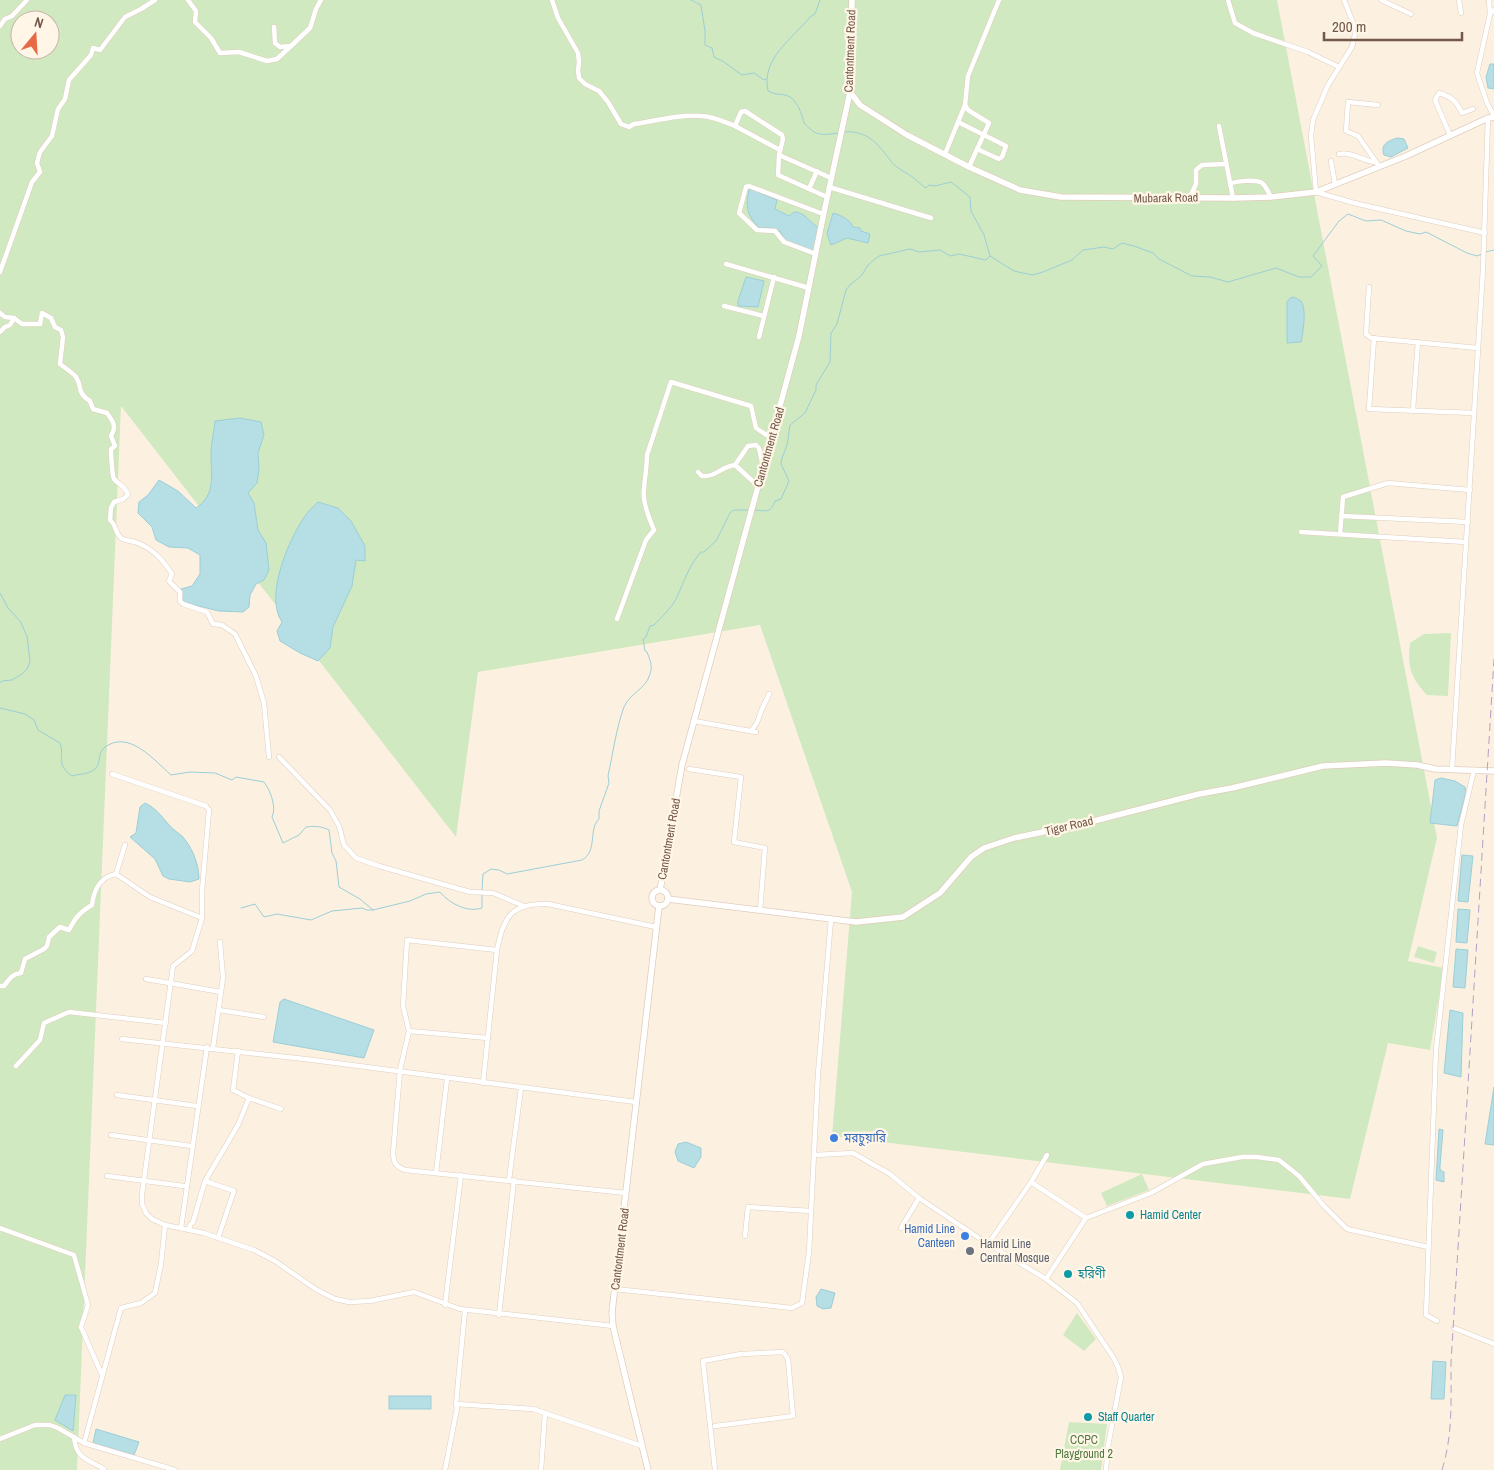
<svg xmlns="http://www.w3.org/2000/svg" width="1494" height="1470" font-family="'Archivo Narrow','Noto Sans Bengali',sans-serif">
<rect width="100%" height="100%" fill="#fcf1e1"/>
<g fill="#d1e9c0" fill-rule="evenodd">
<path d="M0,0H1277L1437,838L1408,961L1444,968L1430,1050L1388,1043L1350,1199L832,1136L852,892L760,625L478,672L456,837L121,406L77,1470H0ZM20,20H50V50H20Z"/>
<path d="M1451,633L1448,696L1427,695C1411,678 1407,667 1410,643L1424,634Z"/>
<polygon points="1418,946 1437,952 1434,963 1414,957"/>
<polygon points="1142,1174 1149,1190 1107,1206 1101,1193"/>
<polygon points="1077,1313 1096,1339 1084,1351 1063,1335"/>
<polygon points="1069,1422 1107,1424 1101,1470 1060,1470"/>
</g>
<g fill="#b6dee5" stroke="#9cced7">
<polygon points="1490,64 1494,64 1494,89 1488,88 1486,77"/>
<path d="M1397,138L1404,139L1408,148L1391,157L1384,155C1380,144 1388,141 1397,138Z"/>
<path d="M752,188L757,190L758,192L777,200L775,209L789,216L794,212C806,212 808,222 818,227L815,250H810L785,241L781,232L771,228H759C747,215 745,207 749,190Z"/>
<path d="M833,213C840,215 850,219 853,227L860,228L861,231L870,234L868,243L847,238L831,245L827,234Z"/>
<polygon points="746,277 764,281 758,307 738,306 738,301"/>
<path d="M1294,297C1295,298 1300,300 1301,301C1307,309 1303,333 1301,342L1287,343V302L1290,298Z"/>
<path d="M240,418L261,422L264,435L258,453L259,470L257,483L248,493L254,503L258,530L266,543L269,570L264,580L256,584L250,595L249,607L243,612L219,611L183,602L181,589L192,586L200,574V555L188,548L169,547L156,540L152,527L138,513L139,502L148,495L159,480L178,491L196,508C216,495 211,475 211,454C211,443 214,432 215,421Z"/>
<path d="M318,502L338,508L351,521L365,546V561L356,560L352,586L333,627L330,648L318,661L300,653L280,641L277,631L282,622C264,596 289,539 305,516C308,511 314,506 318,502Z"/>
<polygon points="1441,778 1455,781 1465,787 1466,792 1457,826 1430,823 1435,780"/>
<path d="M145,803C156,808 162,817 170,826C174,830 178,833 182,836C192,847 199,864 199,879L190,882L169,879L163,876L155,859L130,837L136,833L140,807Z"/>
<polygon points="1462,855 1473,856 1468,902 1458,901"/>
<polygon points="1458,909 1470,910 1467,943 1456,942"/>
<polygon points="1456,949 1468,950 1465,988 1453,987"/>
<polygon points="284,999 374,1030 364,1058 273,1042 280,1002"/>
<polygon points="1450,1010 1463,1013 1461,1077 1444,1073"/>
<polygon points="1494,1087 1494,1145 1485,1144"/>
<polygon points="1439,1129 1443,1130 1440,1166 1440,1170 1444,1172 1444,1182 1436,1180"/>
<polygon points="686,1142 701,1148 701,1157 694,1168 678,1161 675,1152 678,1144"/>
<polygon points="821,1289 835,1293 831,1308 823,1309 817,1306 816,1297"/>
<polygon points="1433,1361 1446,1362 1444,1399 1431,1399"/>
<polygon points="65,1395 76,1395 73,1431 55,1420"/>
<rect x="389" y="1396" width="42" height="13"/>
<polygon points="96,1429 139,1442 134,1455 93,1443"/>
</g>
<g fill="none" stroke-linecap="round" stroke-linejoin="round">
<g stroke="#9cced7" stroke-width="1">
<polyline points="691,0 701,5 705,31 705,45 712,48 714,57 724,62 742,75 754,73 764,80 766,79"/>
<path d="M820,0L815,14L810,17C791,40 761,59 768,91C778,96 781,93 788,96C797,99 802,115 804,123C817,137 821,135 839,133"/>
<path d="M843,132C866,130 877,142 890,160C896,169 907,172 915,179C919,182 921,185 926,188L929,185L935,186L951,182L970,197L971,211L984,235L990,256L1014,271L1032,275L1043,272L1072,260L1083,250L1104,247L1113,249L1122,243L1134,246L1153,253L1159,259L1192,276L1210,277L1228,282L1276,268L1299,277H1311L1322,266L1313,256L1339,221L1348,214L1366,221L1381,220L1406,231L1420,234L1426,232L1467,253L1477,256L1482,254"/>
<polyline points="1485,252 1494,250"/>
<path d="M753,510C765,510 770,515 775,501L781,499L789,481L781,464L782,458L787,445L790,425L805,413L816,390V385L830,362L831,333L837,324L846,290L850,285L861,276L869,264L879,256L910,249L919,252L940,250L950,256L959,254L986,260L990,256"/>
<polyline points="0,593 8,608 20,621 27,636 30,662 27,669 22,674 12,680 2,681 0,683"/>
<path d="M0,708L25,714L34,720L38,730L60,743C65,757 55,764 72,776C79,774 90,774 95,769C101,764 97,754 104,748C128,728 155,761 171,775L190,772L215,773L232,780L236,777L264,782C270,790 277,807 272,817L283,843L299,835L306,827C314,826 321,826 329,830L332,853L336,861L339,887L360,899L373,910L410,901L426,894L440,892C449,903 467,913 482,908V895"/>
<path d="M482,891L483,874L491,869L499,870L507,874L582,860C598,851 588,829 599,819V811L609,783L608,776C613,753 616,729 624,707C630,693 646,689 650,674C653,666 650,660 647,652L645,651L643,639L646,637L650,626L654,625C660,619 674,605 677,597C684,582 689,565 701,552H704L716,541L730,513L734,510H749"/>
<polyline points="241,908 255,904 264,917 277,914 311,920 332,911 362,908 367,910 373,910"/>
</g>
<defs>
<g id="minor">
<polyline points="188,0 196,11 195,22 211,38 220,53 239,52 267,61 277,59 291,46"/>
<path d="M552,0L558,18L578,53L579,62L578,71L579,78L585,84L599,91L608,102L621,124L629,127L634,124C656,121 679,114 701,116C713,116 724,122 735,126L741,112L745,111L782,135L783,139L779,155L831,178"/>
<polyline points="1228,0 1235,23 1253,33 1308,52 1339,67"/>
<polyline points="1344,0 1356,30 1352,47 1328,85 1313,120 1311,136 1316,192 1354,203 1485,233"/>
<polyline points="1381,0 1411,14"/>
<polyline points="1459,0 1461,13"/>
<polyline points="1489,0 1490,14"/>
<polyline points="1494,10 1490,14 1477,73 1487,103 1494,116"/>
<polyline points="0,26 5,19 12,16 27,0"/>
<polyline points="274,27 275,43 280,47 291,46 310,28 316,9 321,0"/>
<polyline points="965,105 968,110 989,123 969,167"/>
<polyline points="1378,105 1348,102 1346,131 1358,136 1379,166"/>
<polyline points="958,122 1006,146 1002,157 999,159 977,149"/>
<polyline points="735,126 780,150"/>
<polyline points="1219,126 1233,198"/>
<path d="M1450,135L1435,100L1439,93C1452,97 1456,101 1462,113L1473,109"/>
<polyline points="945,154 965,105 968,76 999,0"/>
<path d="M1339,154C1352,151 1363,162 1376,162"/>
<polyline points="779,155 778,175 827,197"/>
<polyline points="1331,161 1335,184"/>
<path d="M1230,184C1235,181 1257,179 1262,183C1266,186 1268,192 1271,197"/>
<polyline points="829,187 931,218"/>
<polyline points="809,189 817,171"/>
<polyline points="1190,197 1196,184 1196,170 1202,165 1226,164"/>
<polyline points="816,254 784,242 775,231 757,230 739,213 746,187 749,186 823,214"/>
<polyline points="726,264 809,288"/>
<polyline points="0,272 32,182 40,172 37,163 40,152 52,136 58,109 65,99 69,80 91,55 93,48 100,50 125,17 141,9 155,0"/>
<polyline points="1369,287 1366,334 1371,338 1478,348"/>
<polyline points="724,306 764,316"/>
<path d="M0,313L5,317L14,318L22,324H40L42,313L51,318L55,327L61,330L63,337L60,364C65,368 72,372 76,377C83,388 76,392 90,401L93,409L107,413C113,421 117,427 111,436L115,446L111,449C111,453 112,475 114,479C119,485 126,486 128,495L123,499L114,502L111,508L110,520C117,525 115,536 123,539C127,541 133,541 138,543C154,550 163,560 172,574L169,581L180,592V601L183,604L207,612L213,624L222,625L235,634L256,676L264,703L269,757"/>
<polyline points="0,332 5,327 10,325 14,318"/>
<polyline points="759,337 774,277"/>
<polyline points="1374,338 1369,409 1474,413"/>
<polyline points="1413,409 1418,342"/>
<polyline points="735,465 748,446 756,445 759,448 763,467"/>
<path d="M698,472L702,476C717,477 720,467 735,465L758,486"/>
<polyline points="1342,516 1468,522"/>
<polyline points="1301,532 1466,542"/>
<polyline points="1340,534 1343,497 1388,483 1470,490"/>
<path d="M617,619L646,540L654,530C649,518 642,501 644,488C645,477 647,466 647,455L671,382L751,406L756,428L771,438"/>
<polyline points="694,721 756,732"/>
<path d="M751,731C760,720 757,721 762,709C764,704 767,700 769,694"/>
<polyline points="279,757 330,810 339,826 344,845 356,858 379,866 470,892 493,893 524,906"/>
<polyline points="689,769 741,777 734,842 765,848 760,910"/>
<polyline points="1452,769 1483,269 1488,118"/>
<polyline points="112,774 206,806 209,810 202,891 202,918 192,951 173,966 142,1194 142,1204 146,1213 152,1219 165,1225 204,1233 254,1250 275,1261 317,1290 335,1299 349,1302 370,1301 414,1292 460,1309 613,1326"/>
<polyline points="125,845 116,874 150,897 202,918"/>
<path d="M497,950L407,940L403,1006L409,1031L400,1070L393,1154C394,1164 396,1166 405,1170L626,1193"/>
<polyline points="146,979 221,992"/>
<path d="M0,986H4C9,980 11,974 21,973L25,959L44,949L47,946L49,937L60,927L69,930C75,918 80,912 92,905C94,889 100,877 116,874"/>
<polyline points="219,1010 264,1017"/>
<polyline points="409,1031 488,1038"/>
<polyline points="122,1039 305,1059 636,1102"/>
<polyline points="213,1048 223,978 220,942"/>
<polyline points="238,1051 233,1090 249,1098 281,1109"/>
<polyline points="16,1066 40,1040 44,1023 69,1012 166,1023"/>
<path d="M483,1083L497,950C504,917 510,903 548,904L656,927"/>
<polyline points="117,1095 197,1106"/>
<polyline points="111,1135 191,1146"/>
<polyline points="815,1155 853,1153 890,1174 919,1198 988,1244 1046,1279 1077,1303 1113,1357 1118,1367 1121,1377 1108,1446 1106,1470"/>
<polyline points="436,1173 447,1079"/>
<polyline points="107,1176 184,1186"/>
<polyline points="509,1180 521,1088"/>
<polyline points="205,1181 238,1125 249,1098"/>
<polyline points="1031,1182 1047,1155"/>
<polyline points="0,1228 74,1255 88,1305 81,1327 102,1375"/>
<polyline points="181,1228 207,1047"/>
<polyline points="901,1228 919,1198"/>
<polyline points="189,1230 190,1225 193,1222 205,1181 234,1191 218,1238"/>
<polyline points="745,1236 748,1207 811,1211"/>
<polyline points="988,1244 1031,1182 1086,1218"/>
<polyline points="1046,1279 1086,1218 1151,1193 1203,1164 1242,1157 1257,1157 1279,1160 1299,1176 1324,1206 1347,1229 1428,1247"/>
<polyline points="615,1289 792,1308 802,1303 809,1252 818,1074 831,919"/>
<polyline points="445,1305 461,1175"/>
<polyline points="465,1310 456,1404 533,1409 642,1446"/>
<polyline points="499,1315 514,1180"/>
<polyline points="1437,1321 1426,1315 1436,1050 1461,825 1474,770"/>
<polyline points="1454,1328 1494,1344"/>
<polyline points="715,1426 793,1416 788,1359 783,1352 741,1354 703,1361 715,1470"/>
<path d="M74,1437C76,1459 87,1459 104,1469L102,1470"/>
<polyline points="0,1439 35,1425 50,1425 58,1428 84,1443 175,1470"/>
<polyline points="84,1443 121,1308 141,1303 155,1293 161,1264 165,1225"/>
<polyline points="445,1470 457,1408 456,1404"/>
<polyline points="541,1470 545,1413"/>
</g>
<g id="tertiary">
<polyline points="850,92 860,105 907,135 969,167 1020,190 1061,197 1233,198 1271,197 1316,192 1406,156 1488,118 1494,117"/>
<polyline points="660,890 682,765 799,336 823,217 850,92 852,0"/>
<circle cx="660" cy="898" r="8"/>
<polyline points="668,899 856,922 903,917 940,893 971,857 984,848 1014,838 1086,823 1199,794 1232,788 1323,766 1386,763 1417,765 1435,769 1494,771"/>
<polyline points="648,1470 613,1326 612,1312 659,906"/>
</g>
</defs>
<use href="#minor" stroke="#e0cdbd" stroke-width="5.5"/>
<use href="#tertiary" stroke="#e0cdbd" stroke-width="7"/>
<use href="#minor" stroke="#fff" stroke-width="4.5"/>
<use href="#tertiary" stroke="#fff" stroke-width="5.5"/>
<path stroke="#b4a0c5" stroke-width="1" stroke-dasharray="8 5" stroke-linecap="butt" d="M1442,1470C1453,1435 1451,1399 1451,1363L1494,659"/>
</g>
<g fill="#3f7fe0" stroke="#fff6e7" stroke-width="2">
<circle cx="834" cy="1138" r="5"/>
<circle cx="965" cy="1236" r="5"/>
</g>
<g fill="#0f9aa8" stroke="#fff6e7" stroke-width="2">
<circle cx="1130" cy="1215" r="5"/>
<circle cx="1068" cy="1274" r="5"/>
<circle cx="1088" cy="1417" r="5"/>
</g>
<circle fill="#6b7280" stroke="#fff6e7" stroke-width="2" cx="970" cy="1251" r="5"/>
<g text-anchor="middle" dominant-baseline="central" stroke-width="4.5" stroke-linejoin="round" paint-order="stroke">
<g font-size="12" fill="#735748" stroke="#fff6e7">
<text transform="translate(850 51) rotate(-88)">Cantontment Road</text>
<text transform="translate(1166 198) rotate(-1)">Mubarak Road</text>
<text transform="translate(769 447) rotate(-74)">Cantontment Road</text>
<text transform="translate(1069 826) rotate(-13)">Tiger Road</text>
<text transform="translate(669 839) rotate(-80)">Cantontment Road</text>
<text transform="translate(620 1249) rotate(-83)">Cantontment Road</text>
</g>
<g font-size="12" fill="#366cbe" stroke="#fff6e7" text-anchor="start">
<text x="844" y="1138">মরচুয়ারি</text>
<text x="955" y="1229" text-anchor="end">Hamid Line<tspan x="955" dy="14">Canteen</tspan></text>
</g>
<g font-size="12" fill="#0d838f" stroke="#fff6e7" text-anchor="start">
<text x="1140" y="1215">Hamid Center</text>
<text x="1078" y="1274">হরিণী</text>
<text x="1098" y="1417">Staff Quarter</text>
</g>
<g font-size="12" fill="#5b616d" stroke="#fff6e7" text-anchor="start">
<text x="980" y="1244">Hamid Line<tspan x="980" dy="14">Central Mosque</tspan></text>
</g>
<g font-size="12" fill="#517940" stroke="#fff6e7">
<text x="1084" y="1440">CCPC<tspan x="1084" dy="14">Playground 2</tspan></text>
</g>
</g>
<g transform="translate(35 35) rotate(18)"><circle r="24" fill="#fff6e7" stroke="#c7b6a7"/>
<path d="M0-4L9 19L0 12L-9 19Z" fill="#e76945"/>
<text y="-8" font-size="14" font-weight="bold" text-anchor="middle" fill="#735748">N</text>
</g>
<path d="M1324 32v8h138v-8" fill="none" stroke="#735748" stroke-width="2.5"/>
<text x="1332" y="32" font-size="15" fill="#735748" stroke="#fff6e7" stroke-width="4" paint-order="stroke">200 m</text>
</svg>
